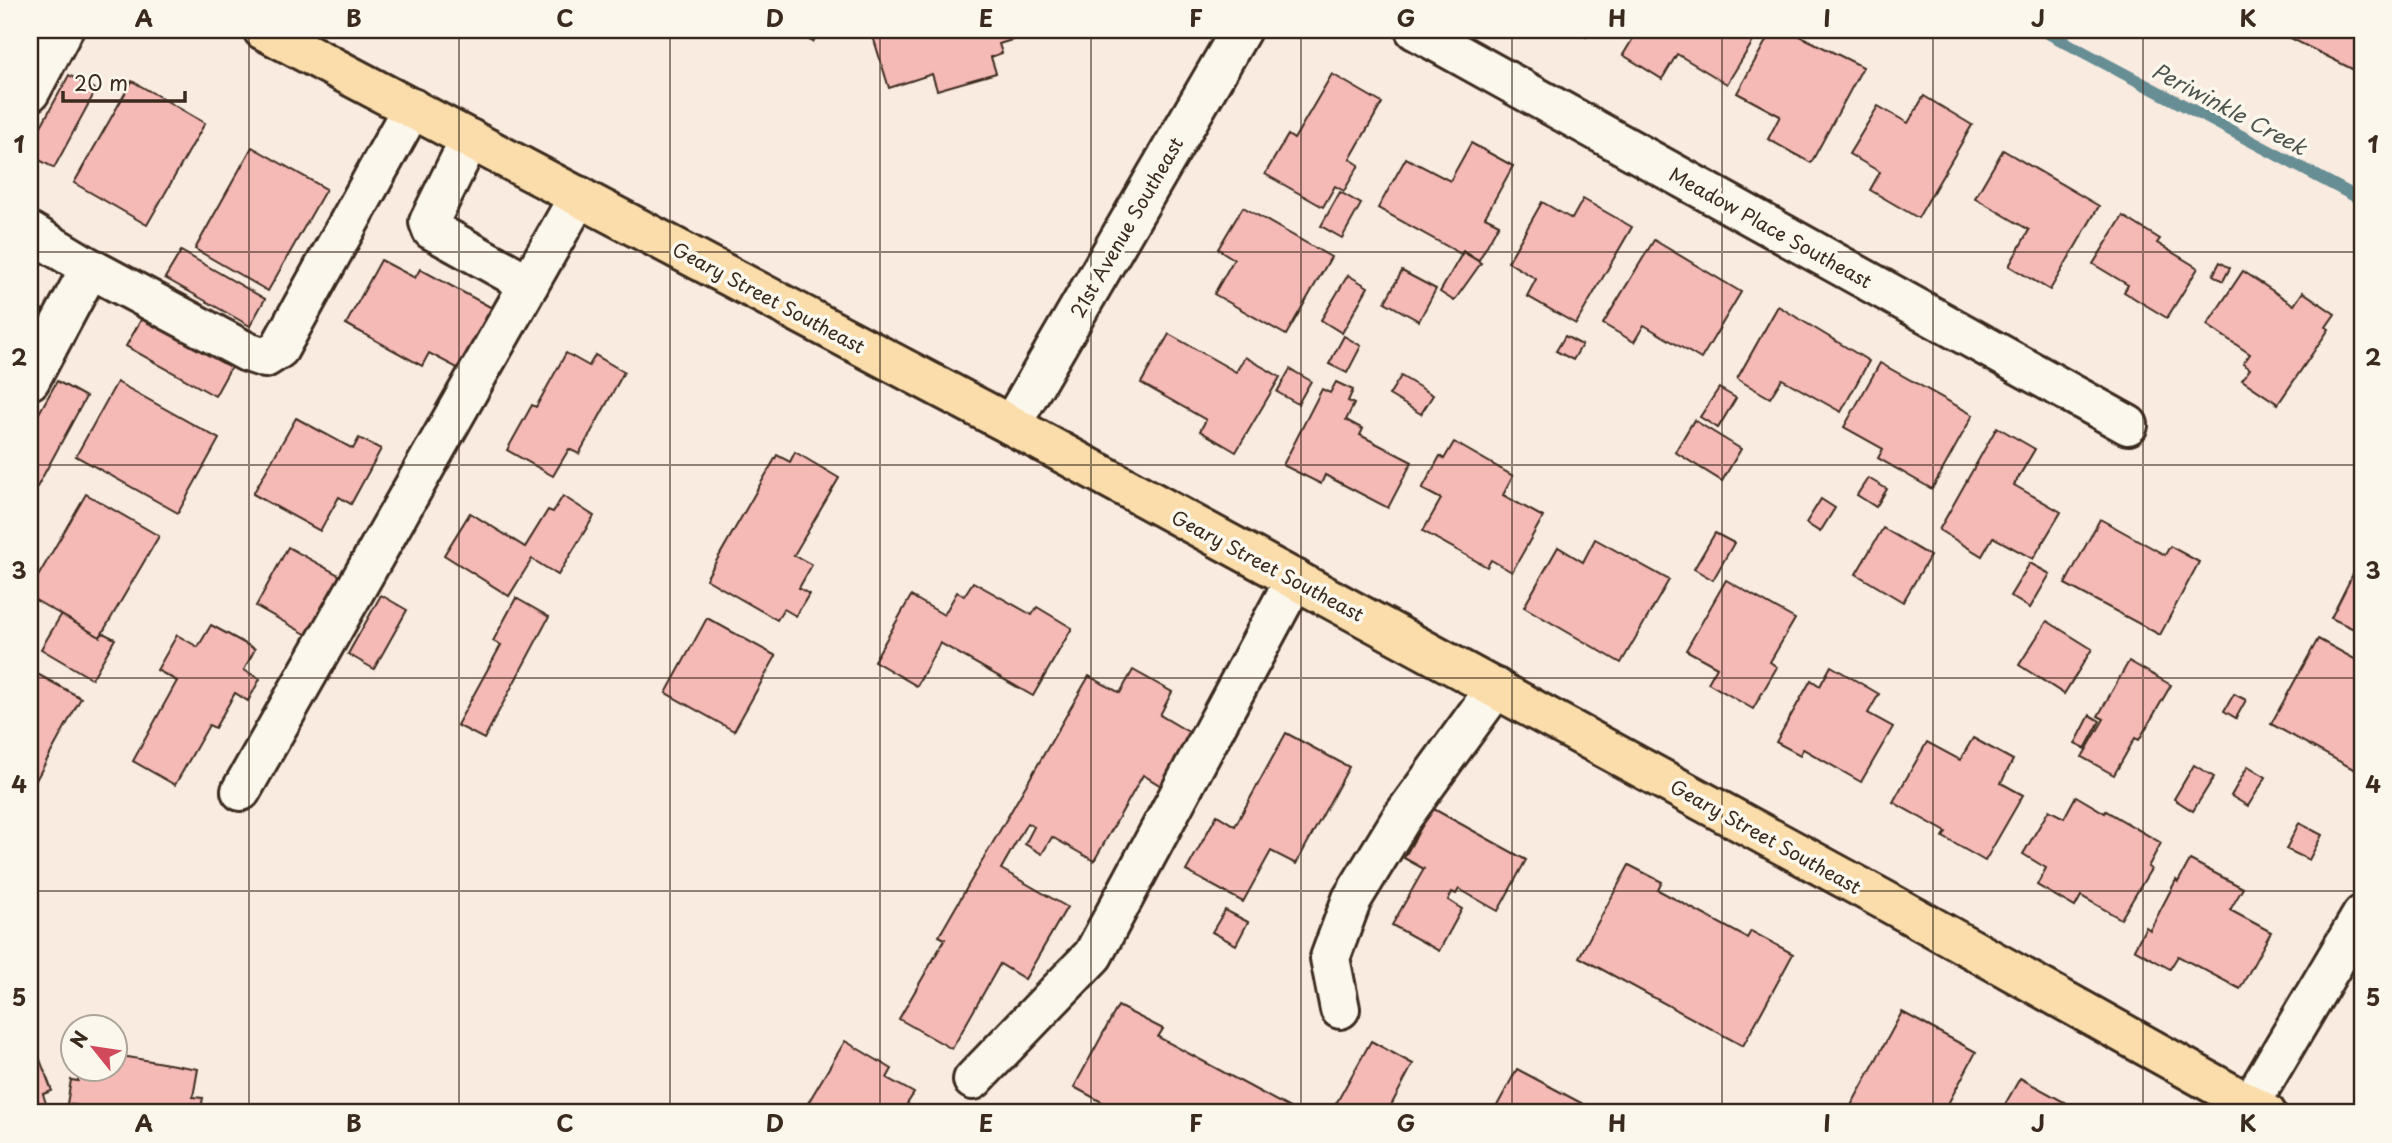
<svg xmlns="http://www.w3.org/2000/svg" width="2392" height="1143" font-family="'Playpen Sans',sans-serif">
<rect width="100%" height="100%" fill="#faebe1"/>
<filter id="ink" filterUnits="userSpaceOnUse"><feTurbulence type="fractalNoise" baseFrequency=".0143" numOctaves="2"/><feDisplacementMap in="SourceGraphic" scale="14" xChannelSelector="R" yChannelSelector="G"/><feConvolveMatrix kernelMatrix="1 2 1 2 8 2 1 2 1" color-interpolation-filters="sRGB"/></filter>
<g filter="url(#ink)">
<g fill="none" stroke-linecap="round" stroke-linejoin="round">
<polyline stroke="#668e94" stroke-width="12" points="2042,30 2362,200"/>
</g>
<g fill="#f5b9b6" stroke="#3b2a1e" stroke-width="2">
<polygon points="790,30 820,30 813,42"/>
<polygon points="871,30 1012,30 1015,39 999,44 1002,53 991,57 996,73 937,90 932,74 889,88"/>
<polygon points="1573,30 1590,30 1586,37"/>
<polygon points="1638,30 1760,30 1727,84 1677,54 1662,79 1623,55"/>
<polygon points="1772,30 1788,30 1863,67 1811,163 1768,139 1780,116 1737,93"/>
<polygon points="2275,30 2362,30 2362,74"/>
<polygon points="1332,74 1382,103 1350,159 1359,165 1344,191 1335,186 1323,207 1265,174 1288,135 1294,139"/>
<polygon points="69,75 96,90 54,168 30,155 30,146"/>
<polygon points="132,81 205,123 147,225 74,183"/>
<polygon points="1924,96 1972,125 1918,218 1870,190 1880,172 1849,154 1878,106 1908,123"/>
<polygon points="1471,143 1513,166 1485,217 1499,224 1479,260 1463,251 1461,254 1378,208 1406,158 1450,181"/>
<polygon points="252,147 326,189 268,291 195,249"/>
<polygon points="2003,150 2099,206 2050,290 2009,266 2029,230 1975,198"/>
<polygon points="1340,192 1361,204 1342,238 1321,226"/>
<polygon points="1583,199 1632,227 1576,324 1527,296 1536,279 1508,262 1542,202 1572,219"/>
<polygon points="1243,207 1331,257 1286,335 1214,294 1234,259 1218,249"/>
<polygon points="2123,216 2160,239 2157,243 2198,268 2167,318 2124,292 2128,285 2093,264"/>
<polygon points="1654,240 1741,292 1701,359 1644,325 1634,342 1603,324"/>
<polygon points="181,251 265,299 250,326 165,278"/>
<polygon points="1463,252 1481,263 1454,301 1440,292"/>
<polygon points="381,260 415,278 420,269 494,309 461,370 429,353 422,366 346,324"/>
<polygon points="2220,262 2230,268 2223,281 2213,275"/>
<polygon points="1402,271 1436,289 1419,321 1385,302"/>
<polygon points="2243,271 2294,305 2303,292 2335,314 2326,327 2329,329 2278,404 2242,380 2250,369 2243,364 2250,354 2207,325"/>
<polygon points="1348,275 1368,287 1342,333 1321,320"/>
<polygon points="30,303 43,310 30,333"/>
<polygon points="1778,306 1869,361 1841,412 1782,379 1770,398 1737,379"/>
<polygon points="142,318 231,367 215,396 126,346"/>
<polygon points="1169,334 1236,372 1245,357 1280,377 1236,452 1200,431 1206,420 1141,383"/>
<polygon points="1344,336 1361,346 1347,373 1329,364"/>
<polygon points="1565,336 1582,345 1573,360 1556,351"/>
<polygon points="566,353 589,366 595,355 624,372 579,454 569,449 553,476 507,450 532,405 536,407"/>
<polygon points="1880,363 1973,415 1932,489 1878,458 1883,449 1844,427"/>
<polygon points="1290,369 1311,381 1298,404 1277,392"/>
<polygon points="1401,376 1433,395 1421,414 1389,395"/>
<polygon points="57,381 86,397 36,489 30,486 30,429"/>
<polygon points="117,382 219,439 178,513 76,456"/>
<polygon points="1336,382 1353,390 1348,401 1354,404 1346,420 1363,429 1360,435 1412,462 1388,508 1325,475 1321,484 1283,465 1322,389 1330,393"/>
<polygon points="1719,388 1736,398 1718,428 1700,417"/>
<polygon points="296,418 353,449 359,438 381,449 351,504 339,497 320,531 253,494"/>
<polygon points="1694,420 1741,449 1722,481 1675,452"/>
<polygon points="1997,427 2035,449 2014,485 2061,512 2033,559 1993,537 1982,556 1939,530"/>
<polygon points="1454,442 1513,476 1503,495 1543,517 1512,572 1491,560 1487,567 1423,531 1441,499 1422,489 1440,456 1444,459"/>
<polygon points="795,452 839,478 794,555 812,565 799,588 809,594 796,616 784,609 777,620 706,579 777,455 790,462"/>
<polygon points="1868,478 1887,489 1876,507 1857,495"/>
<polygon points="86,494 159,536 100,637 30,597 30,590"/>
<polygon points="563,496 594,516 558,575 532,559 509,596 444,555 470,513 525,547 548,510 553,512"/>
<polygon points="1821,499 1835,508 1820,532 1806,523"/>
<polygon points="2100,519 2165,555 2170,546 2199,562 2160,635 2065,584"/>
<polygon points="1883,528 1930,556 1903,602 1856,574"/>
<polygon points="1715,533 1734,543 1713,580 1694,569"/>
<polygon points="1595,539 1669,580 1621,663 1524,607 1558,547 1583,562"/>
<polygon points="288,547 342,577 309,636 256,606"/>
<polygon points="2362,556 2362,633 2331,618"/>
<polygon points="2030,563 2050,574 2030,608 2010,596"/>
<polygon points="1726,580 1795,619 1770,662 1777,667 1753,709 1708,683 1717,667 1686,650"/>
<polygon points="973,582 1032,615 1037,607 1072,628 1033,696 940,643 917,686 874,661 911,596 944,615 957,592 964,596"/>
<polygon points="381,595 407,610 374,669 348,654"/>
<polygon points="516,598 549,617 484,739 457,725 501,645 493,641"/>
<polygon points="61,615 100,637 103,633 115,639 92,679 41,649"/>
<polygon points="707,618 776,656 734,731 666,693"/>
<polygon points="2047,621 2092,649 2064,694 2019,665"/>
<polygon points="211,625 255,649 244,670 260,679 248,701 235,693 215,728 209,725 175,785 133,761 177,681 157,670 177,635 198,647"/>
<polygon points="2318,639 2362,663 2362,758 2355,770 2271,724"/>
<polygon points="2129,661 2171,685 2139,740 2135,738 2114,775 2082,757 2104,719 2098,716"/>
<polygon points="1831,666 1879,694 1868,713 1893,727 1861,782 1803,749 1800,755 1776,742 1811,680 1820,686"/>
<polygon points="30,670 81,698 30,791"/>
<polygon points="1133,670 1172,692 1160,715 1192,734 1163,787 1143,775 1094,861 1052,837 1042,854 1025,844 1034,827 1027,823 1001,869 1067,907 1025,979 1000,964 952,1049 899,1019 945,939 939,936 1089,676 1120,693"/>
<polygon points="2234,694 2246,700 2236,718 2224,711"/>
<polygon points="2090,715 2100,721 2085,749 2075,744"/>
<polygon points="1286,733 1349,767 1296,864 1271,851 1243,902 1186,871 1217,815 1235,826"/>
<polygon points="1973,738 2013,760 2001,783 2023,795 1985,861 1943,837 1946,832 1893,802 1927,742 1960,760"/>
<polygon points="2194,765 2214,777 2193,811 2174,799"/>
<polygon points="2248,766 2266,777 2248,806 2231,796"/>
<polygon points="2076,796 2105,813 2106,811 2161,843 2148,867 2151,869 2121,919 2081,896 2075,907 2037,885 2046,868 2023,854 2049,810 2064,818"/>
<polygon points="1432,808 1526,860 1498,911 1459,889 1456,894 1452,892 1448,900 1462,909 1439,951 1392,925 1424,869 1404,858"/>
<polygon points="2299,823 2322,835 2309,860 2286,849"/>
<polygon points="2190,860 2243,888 2230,910 2271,932 2240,989 2178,956 2170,969 2134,949 2146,927 2150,930 2176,880 2178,882"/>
<polygon points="1629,865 1662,882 1658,890 1747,938 1751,931 1793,954 1743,1046 1579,957"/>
<polygon points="1225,910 1248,922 1236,945 1212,932"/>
<polygon points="1118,1006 1163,1029 1158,1037 1299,1113 1122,1113 1074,1087"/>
<polygon points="1902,1012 1976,1052 1943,1113 1847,1113"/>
<polygon points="845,1041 892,1069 887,1078 914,1093 907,1104 923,1113 802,1113"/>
<polygon points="1371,1041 1413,1064 1387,1113 1341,1113 1333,1109"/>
<polygon points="116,1055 198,1069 193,1097 203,1098 200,1113 73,1113 75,1105 67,1104 71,1080 78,1081 80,1070 116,1070"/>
<polygon points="39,1057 52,1091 43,1094 49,1113 30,1113 30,1060"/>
<polygon points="1517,1069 1600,1113 1493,1113"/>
<polygon points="2020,1078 2084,1113 2000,1113"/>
</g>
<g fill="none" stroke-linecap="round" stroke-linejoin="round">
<defs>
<g id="minor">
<polyline points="1415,30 2128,425"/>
<polyline points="30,92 63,30"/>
<polyline points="470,139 429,222 432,230 529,284"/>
<polyline points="30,232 90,268 30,380"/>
<polyline points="90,268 247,352 265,358 279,349 412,108"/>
<polyline points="1011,425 1241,30"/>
<polyline points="241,791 579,196"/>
<polyline points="1340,1009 1330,958 1352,899 1401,819 1496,688"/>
<polyline points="973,1080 1093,955 1295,579"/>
<polyline points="2245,1113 2362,915"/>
</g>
<polyline id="major" points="263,30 1011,425 1884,900 2266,1113"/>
</defs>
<use href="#minor" stroke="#3b2a1e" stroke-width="44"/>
<use href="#major" stroke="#3b2a1e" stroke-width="44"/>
<use href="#minor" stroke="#fbf7ec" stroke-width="38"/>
<use href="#major" stroke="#fbddab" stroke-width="38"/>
</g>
</g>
<path fill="none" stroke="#3b2a1e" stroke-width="2" stroke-opacity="0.55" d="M249,30V1113M459,30V1113M670,30V1113M880,30V1113M1091,30V1113M1301,30V1113M1512,30V1113M1722,30V1113M1933,30V1113M2143,30V1113M30,252H2362M30,465H2362M30,678H2362M30,891H2362"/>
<g text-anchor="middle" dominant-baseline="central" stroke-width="7" stroke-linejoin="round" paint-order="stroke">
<g font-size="19" fill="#3b2a1e" stroke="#fbf7ec">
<text transform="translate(1126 227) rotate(-60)">21st Avenue Southeast</text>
<text transform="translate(1771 227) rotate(29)">Meadow Place Southeast</text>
<text transform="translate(769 297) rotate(28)">Geary Street Southeast</text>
<text transform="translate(1268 565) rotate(28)">Geary Street Southeast</text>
<text transform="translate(1766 836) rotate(29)">Geary Street Southeast</text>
</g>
<g font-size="21" font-style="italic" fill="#4d544f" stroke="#fbf7ec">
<text transform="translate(2230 108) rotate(28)">Periwinkle Creek</text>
</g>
</g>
<rect width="2392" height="1143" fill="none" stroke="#fbf7ec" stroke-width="77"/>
<g transform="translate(94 1048) rotate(300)"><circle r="33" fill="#fbf7ec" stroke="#aea59a" stroke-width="2"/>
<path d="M0-5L12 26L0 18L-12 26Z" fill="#d1495b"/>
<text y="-10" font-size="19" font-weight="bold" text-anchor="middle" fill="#3b2a1e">N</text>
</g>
<path d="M63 91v10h122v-10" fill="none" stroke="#3b2a1e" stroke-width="3.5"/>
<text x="74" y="91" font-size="21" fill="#3b2a1e" stroke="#fbf7ec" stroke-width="5" paint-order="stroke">20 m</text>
<rect x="38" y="38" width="2316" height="1066" fill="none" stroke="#3b2a1e" stroke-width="2.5"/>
<g font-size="23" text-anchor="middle" font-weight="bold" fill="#3b2a1e">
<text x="144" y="27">A</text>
<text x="354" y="27">B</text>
<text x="565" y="27">C</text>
<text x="775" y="27">D</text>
<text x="986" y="27">E</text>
<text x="1196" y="27">F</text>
<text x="1406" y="27">G</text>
<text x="1617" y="27">H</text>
<text x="1827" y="27">I</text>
<text x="2038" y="27">J</text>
<text x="2248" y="27">K</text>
<text x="19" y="153">1</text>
<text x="2373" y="153">1</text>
<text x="19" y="366">2</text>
<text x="2373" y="366">2</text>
<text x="19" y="579">3</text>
<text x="2373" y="579">3</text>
<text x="19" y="793">4</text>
<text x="2373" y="793">4</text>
<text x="19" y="1006">5</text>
<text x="2373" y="1006">5</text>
<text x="144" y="1132">A</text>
<text x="354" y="1132">B</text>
<text x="565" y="1132">C</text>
<text x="775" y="1132">D</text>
<text x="986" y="1132">E</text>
<text x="1196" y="1132">F</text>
<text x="1406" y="1132">G</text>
<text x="1617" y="1132">H</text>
<text x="1827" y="1132">I</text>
<text x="2038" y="1132">J</text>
<text x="2248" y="1132">K</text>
</g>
</svg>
